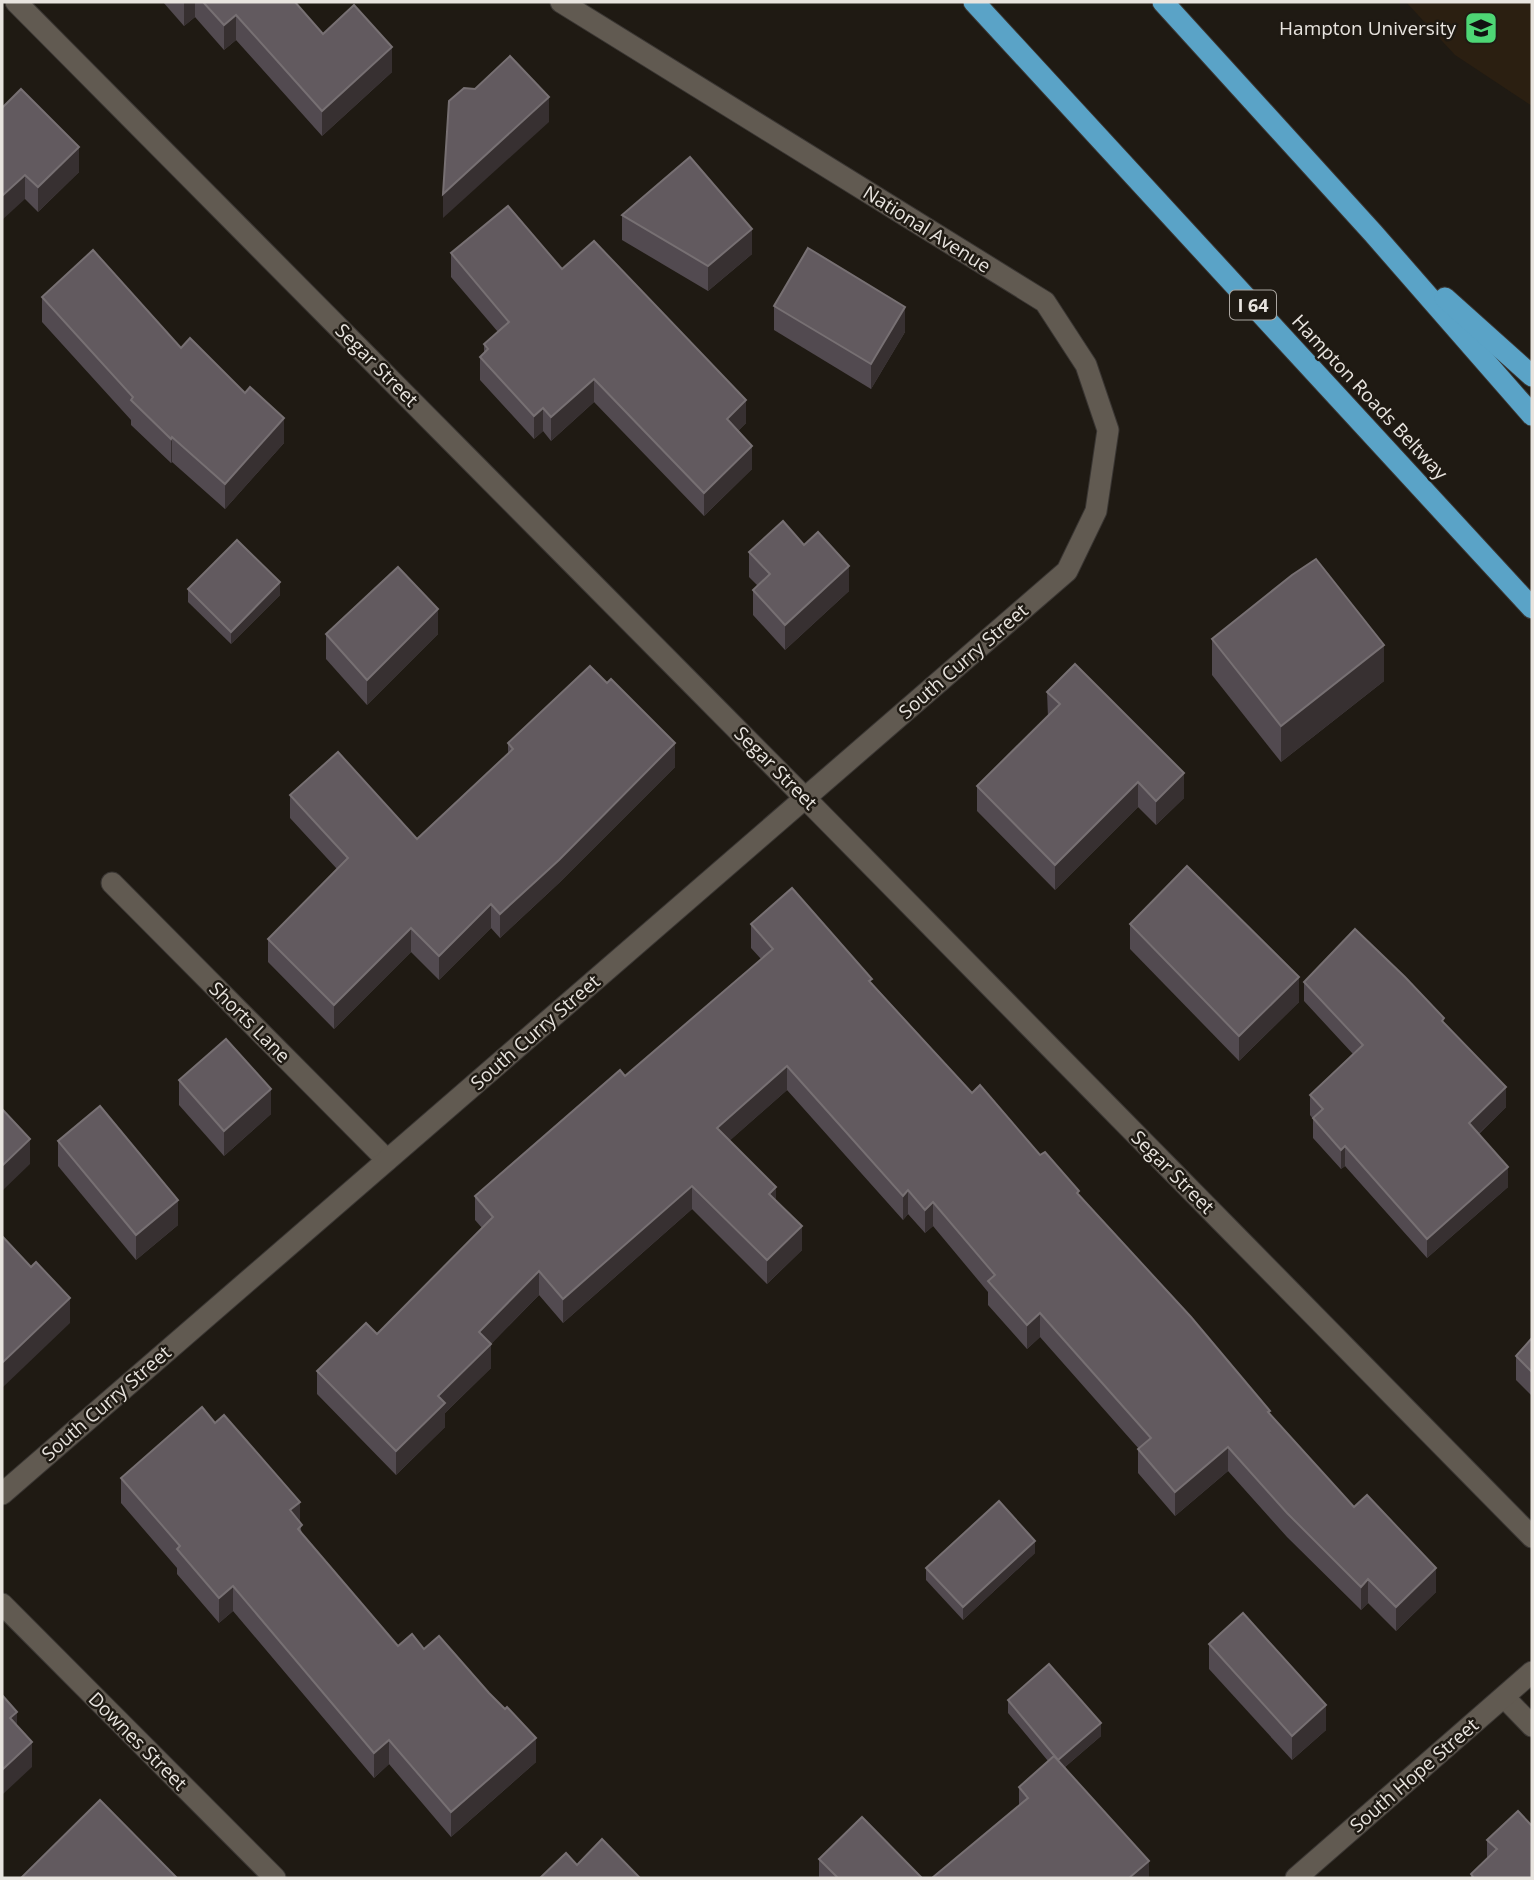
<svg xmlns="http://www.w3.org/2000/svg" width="1534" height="1880" font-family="'Open Sans',sans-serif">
<rect width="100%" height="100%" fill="#1f1a13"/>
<polygon fill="#2b1f11" points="1406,2 1532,2 1532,106 1455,55"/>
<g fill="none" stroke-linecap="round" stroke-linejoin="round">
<defs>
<g id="minor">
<polyline points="16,2 805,798 1532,1537"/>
<polyline points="112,883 387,1160"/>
<polyline points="2,1494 1067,571 1096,511 1108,430 1086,365 1045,302 561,2"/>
<polyline points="2,1604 275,1878"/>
<polyline points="1504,1697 1532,1726"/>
<polyline points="1296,1878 1532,1672"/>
</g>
<g id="highway">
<polyline points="974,2 1532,608"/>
<polyline points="1163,2 1373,233 1532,415"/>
<polyline points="1445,298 1532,376"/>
</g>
</defs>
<use href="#minor" stroke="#3a3633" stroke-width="23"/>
<use href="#highway" stroke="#3a3633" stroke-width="23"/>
<use href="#minor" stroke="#615a51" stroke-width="21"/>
<use href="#highway" stroke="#5aa3c7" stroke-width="21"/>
</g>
<g fill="#524a50">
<polygon points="163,2 295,2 323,34 392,72 322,136 236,40 224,50 195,17 184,26"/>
<polygon points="2,108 79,172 38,212 25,199"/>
<polygon points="622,215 752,254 708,291 622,240"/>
<polygon points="451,253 562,269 746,423 738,431 752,469 704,516 594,402 551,441 543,431 534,439 480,380 480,357 484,353 484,344 498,332 451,277"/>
<polygon points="42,297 181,348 284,443 225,509 172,462 171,463 131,425 131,420 42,322"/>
<polygon points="774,306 905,332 871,389 774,330"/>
<polygon points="804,545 849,591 785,650 753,615 753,590 758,586 749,577 749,552"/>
<polygon points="188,589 280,595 231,644 188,602"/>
<polygon points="326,634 438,634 367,705 326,659"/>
<polygon points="1212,639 1384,681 1281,762 1212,675"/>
<polygon points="1047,692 1184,798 1156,825 1138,807 1055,890 977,811 977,786 1048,717"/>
<polygon points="508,743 675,767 559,883 500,938 491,928 439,980 411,952 334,1029 268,962 268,939 337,869 290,818 290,795 417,839 508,754"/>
<polygon points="751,924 872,983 972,1093 1040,1155 1079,1195 1270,1414 1354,1507 1436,1592 1396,1631 1368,1603 1361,1610 1287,1537 1228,1471 1175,1516 1138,1473 1138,1449 1139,1449 1040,1337 1027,1349 988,1305 988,1292 933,1226 925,1233 908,1214 903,1220 787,1090 729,1141 776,1200 802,1250 767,1284 692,1209 563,1323 539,1295 491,1344 491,1368 445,1413 445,1427 396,1475 317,1394 317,1371 377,1334 482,1228 475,1220 475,1196 625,1076 761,959 751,948"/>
<polygon points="1130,924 1299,1002 1239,1061 1130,949"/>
<polygon points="1304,982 1444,1023 1506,1107 1479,1134 1508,1187 1427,1258 1345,1166 1341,1169 1313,1138 1313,1119 1310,1115 1310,1095 1353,1054 1304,1001"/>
<polygon points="179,1080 271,1114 224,1156 179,1105"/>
<polygon points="58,1141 178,1225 136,1260 58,1166"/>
<polygon points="1532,1338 1532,1396 1516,1380 1516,1356"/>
<polygon points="121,1478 300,1523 302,1535 398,1646 424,1649 536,1762 451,1837 389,1764 374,1778 233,1611 219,1623 177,1574 177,1568 121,1503"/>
<polygon points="1035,1553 963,1620 926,1580 926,1568"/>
<polygon points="1209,1644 1326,1730 1292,1760 1209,1669"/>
<polygon points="1008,1700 1101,1736 1065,1767 1149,1878 1019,1806 1019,1787 1048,1761 1008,1713"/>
<polygon points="1487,1840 1532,1878 1471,1878 1471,1874 1487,1858"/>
<polygon points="819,1859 922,1878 819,1878"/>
</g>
<g fill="#373031">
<polygon points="184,2 195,2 195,17 184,26"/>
<polygon points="236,15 236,40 224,50 224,25"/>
<polygon points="392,47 392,72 322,136 322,111"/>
<polygon points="549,97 549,122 443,218 443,194"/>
<polygon points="79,147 79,172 38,212 38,187"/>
<polygon points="25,175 25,199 2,220 2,196"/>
<polygon points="752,229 752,254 708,291 708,266"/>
<polygon points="905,307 905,332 871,389 871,364"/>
<polygon points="594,379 594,402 551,441 551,417"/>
<polygon points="746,400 746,423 727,442 727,419"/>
<polygon points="543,408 543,431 534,439 534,416"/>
<polygon points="284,418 284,443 225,509 225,484"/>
<polygon points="172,437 172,462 171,463 171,439"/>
<polygon points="752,446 752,469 704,516 704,493"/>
<polygon points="849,566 849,591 785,650 785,625"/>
<polygon points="280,582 280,595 231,644 231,632"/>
<polygon points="438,609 438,634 367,705 367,680"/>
<polygon points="1384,645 1384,681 1281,762 1281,726"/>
<polygon points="675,743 675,767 559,883 500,938 500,914"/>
<polygon points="1184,773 1184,798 1156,825 1156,801"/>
<polygon points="1138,782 1138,807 1055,890 1055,865"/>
<polygon points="491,904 491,928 439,980 439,956"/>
<polygon points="411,928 411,952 334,1029 334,1005"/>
<polygon points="1299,977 1299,1002 1239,1061 1239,1036"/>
<polygon points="787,1066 787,1090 717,1152 717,1128"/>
<polygon points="1506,1087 1506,1107 1469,1143 1469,1123"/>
<polygon points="271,1089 271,1114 224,1156 224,1131"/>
<polygon points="30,1139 30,1164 2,1191 2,1166"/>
<polygon points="1345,1146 1345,1166 1341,1169 1341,1150"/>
<polygon points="1508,1167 1508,1187 1427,1258 1427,1239"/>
<polygon points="692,1186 692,1209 563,1323 563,1299"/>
<polygon points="776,1187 776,1211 769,1194"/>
<polygon points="908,1190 908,1214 903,1220 903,1196"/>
<polygon points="178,1200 178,1225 136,1260 136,1235"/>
<polygon points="933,1202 933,1226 925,1233 925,1210"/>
<polygon points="802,1226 802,1250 767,1284 767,1260"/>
<polygon points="539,1271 539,1295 479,1356 479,1332"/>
<polygon points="70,1298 70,1323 2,1388 2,1363"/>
<polygon points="1040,1313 1040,1337 1027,1349 1027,1325"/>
<polygon points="491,1344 491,1368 445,1413 445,1427 396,1475 396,1451 438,1396"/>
<polygon points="1228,1447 1228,1471 1175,1516 1175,1492"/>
<polygon points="300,1502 300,1527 290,1510"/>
<polygon points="1035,1541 1035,1553 963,1620 963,1607"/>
<polygon points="1436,1568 1436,1592 1396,1631 1396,1607"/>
<polygon points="1368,1579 1368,1603 1361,1610 1361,1587"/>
<polygon points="233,1586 233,1611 219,1623 219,1598"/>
<polygon points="1326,1705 1326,1730 1292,1760 1292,1736"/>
<polygon points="17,1712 17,1736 10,1718"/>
<polygon points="1101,1723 1101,1736 1058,1773 1058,1760"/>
<polygon points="536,1738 536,1762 451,1837 451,1812"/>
<polygon points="389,1740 389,1764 374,1778 374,1753"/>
<polygon points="32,1742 32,1767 2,1795 2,1770"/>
<polygon points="1149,1861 1149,1878 1129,1878"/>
</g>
<g fill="#625a5f" stroke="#777073" stroke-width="2">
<polygon points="203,2 295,2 323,34 354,5 392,47 322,111 236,15 224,25"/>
<polygon points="510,56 549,97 443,194 449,101 464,88 475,89"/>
<polygon points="21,89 79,147 38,187 25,175 2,196 2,108"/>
<polygon points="690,157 752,229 708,266 622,215"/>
<polygon points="508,206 562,269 594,241 746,400 727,419 752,446 704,493 594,379 551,417 543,408 534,416 480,357 488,349 484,344 509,322 451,253"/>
<polygon points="808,248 905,307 871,364 774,306"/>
<polygon points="93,250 181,348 190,338 245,393 250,387 284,418 225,484 172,437 171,439 131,400 133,397 42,297"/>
<polygon points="783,521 804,545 818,532 849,566 785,625 753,590 770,574 749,552"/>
<polygon points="237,540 280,582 231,632 188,589"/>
<polygon points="1316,559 1384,645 1281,726 1212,639 1292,575"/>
<polygon points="398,567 438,609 367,680 326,634"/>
<polygon points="1075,664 1184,773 1156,801 1138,782 1055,865 977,786 1060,704 1047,692"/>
<polygon points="590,666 607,683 611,679 675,743 559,860 500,914 491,904 439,956 411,928 334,1005 268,939 348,858 290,795 338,752 417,839 513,749 508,743"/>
<polygon points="1187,866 1299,977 1239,1036 1130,924"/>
<polygon points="792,888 872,979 869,981 972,1093 980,1085 1040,1155 1045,1152 1079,1191 1077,1193 1191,1317 1270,1411 1268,1412 1354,1507 1367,1495 1436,1568 1396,1607 1368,1579 1361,1587 1287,1513 1228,1447 1175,1492 1138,1449 1151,1438 1040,1313 1027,1325 988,1281 995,1275 933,1202 925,1210 908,1190 903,1196 787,1066 717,1128 776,1187 769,1194 802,1226 767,1260 692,1186 563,1299 539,1271 479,1332 491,1344 438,1396 445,1403 396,1451 317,1371 366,1323 377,1334 493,1217 475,1196 620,1070 625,1076 773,949 751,924"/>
<polygon points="1355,929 1405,977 1444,1018 1442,1021 1506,1087 1469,1123 1508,1167 1427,1239 1345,1146 1341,1150 1313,1118 1323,1109 1310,1095 1363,1045 1304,982"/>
<polygon points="226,1039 271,1089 224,1131 179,1080"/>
<polygon points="100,1106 178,1200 136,1235 58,1141"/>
<polygon points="2,1109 30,1139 2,1166"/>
<polygon points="2,1236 31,1267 36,1262 70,1298 2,1363"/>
<polygon points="1532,1338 1532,1372 1516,1356"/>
<polygon points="202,1407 215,1423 224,1415 300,1502 290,1510 302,1525 298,1529 398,1646 412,1634 424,1649 439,1636 489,1693 505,1709 507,1707 536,1738 451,1812 389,1740 374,1753 233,1586 219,1598 177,1549 180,1546 121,1478"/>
<polygon points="999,1501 1035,1541 963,1607 926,1568"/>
<polygon points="1243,1613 1326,1705 1292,1736 1209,1644"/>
<polygon points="1049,1664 1101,1723 1058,1760 1008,1700"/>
<polygon points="2,1695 17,1712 10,1718 32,1742 2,1770"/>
<polygon points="1054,1756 1149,1861 1129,1878 932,1878 1028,1798 1019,1787"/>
<polygon points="100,1800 177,1878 21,1878"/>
<polygon points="1518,1811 1532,1826 1532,1878 1474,1878 1471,1874 1497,1849 1487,1840"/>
<polygon points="862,1817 922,1878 838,1878 819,1859"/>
<polygon points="602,1839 640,1878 540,1878 566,1853 577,1865"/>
</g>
<defs>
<symbol id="university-square" viewBox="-11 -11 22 22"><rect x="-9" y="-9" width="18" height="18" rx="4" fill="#4ed675" stroke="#1f1a13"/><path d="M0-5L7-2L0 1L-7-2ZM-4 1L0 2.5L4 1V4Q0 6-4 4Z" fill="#111"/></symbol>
</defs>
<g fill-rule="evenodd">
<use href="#university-square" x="1462" y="9" width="38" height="38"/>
</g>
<g text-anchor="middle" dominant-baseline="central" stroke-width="5" stroke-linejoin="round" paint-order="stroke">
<rect fill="#1f1a13" stroke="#aca7a2" stroke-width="2" x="1230" y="290.5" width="46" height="29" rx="5"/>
<g font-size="18" font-weight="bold" fill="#e8e4df">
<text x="1253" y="305">I 64</text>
</g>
<g font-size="19" fill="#e8e4df" stroke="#1f1a13" text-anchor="end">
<text x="1456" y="28">Hampton University</text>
</g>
<g font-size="19" fill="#e8e4df" stroke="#1f1a13">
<text transform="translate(927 229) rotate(32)">National Avenue</text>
<text transform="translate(377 365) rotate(45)">Segar Street</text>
<text transform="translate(1370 397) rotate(47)">Hampton Roads Beltway</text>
<text transform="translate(963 661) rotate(-41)">South Curry Street</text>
<text transform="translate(776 768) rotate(45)">Segar Street</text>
<text transform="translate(250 1022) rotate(45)">Shorts Lane</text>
<text transform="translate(535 1032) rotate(-41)">South Curry Street</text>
<text transform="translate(1173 1172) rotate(45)">Segar Street</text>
<text transform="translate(106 1403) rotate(-41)">South Curry Street</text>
<text transform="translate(138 1741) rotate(45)">Downes Street</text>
<text transform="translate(1414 1775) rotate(-41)">South Hope Street</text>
</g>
</g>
<rect width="1534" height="1880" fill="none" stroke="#e8e4df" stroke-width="7"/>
</svg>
